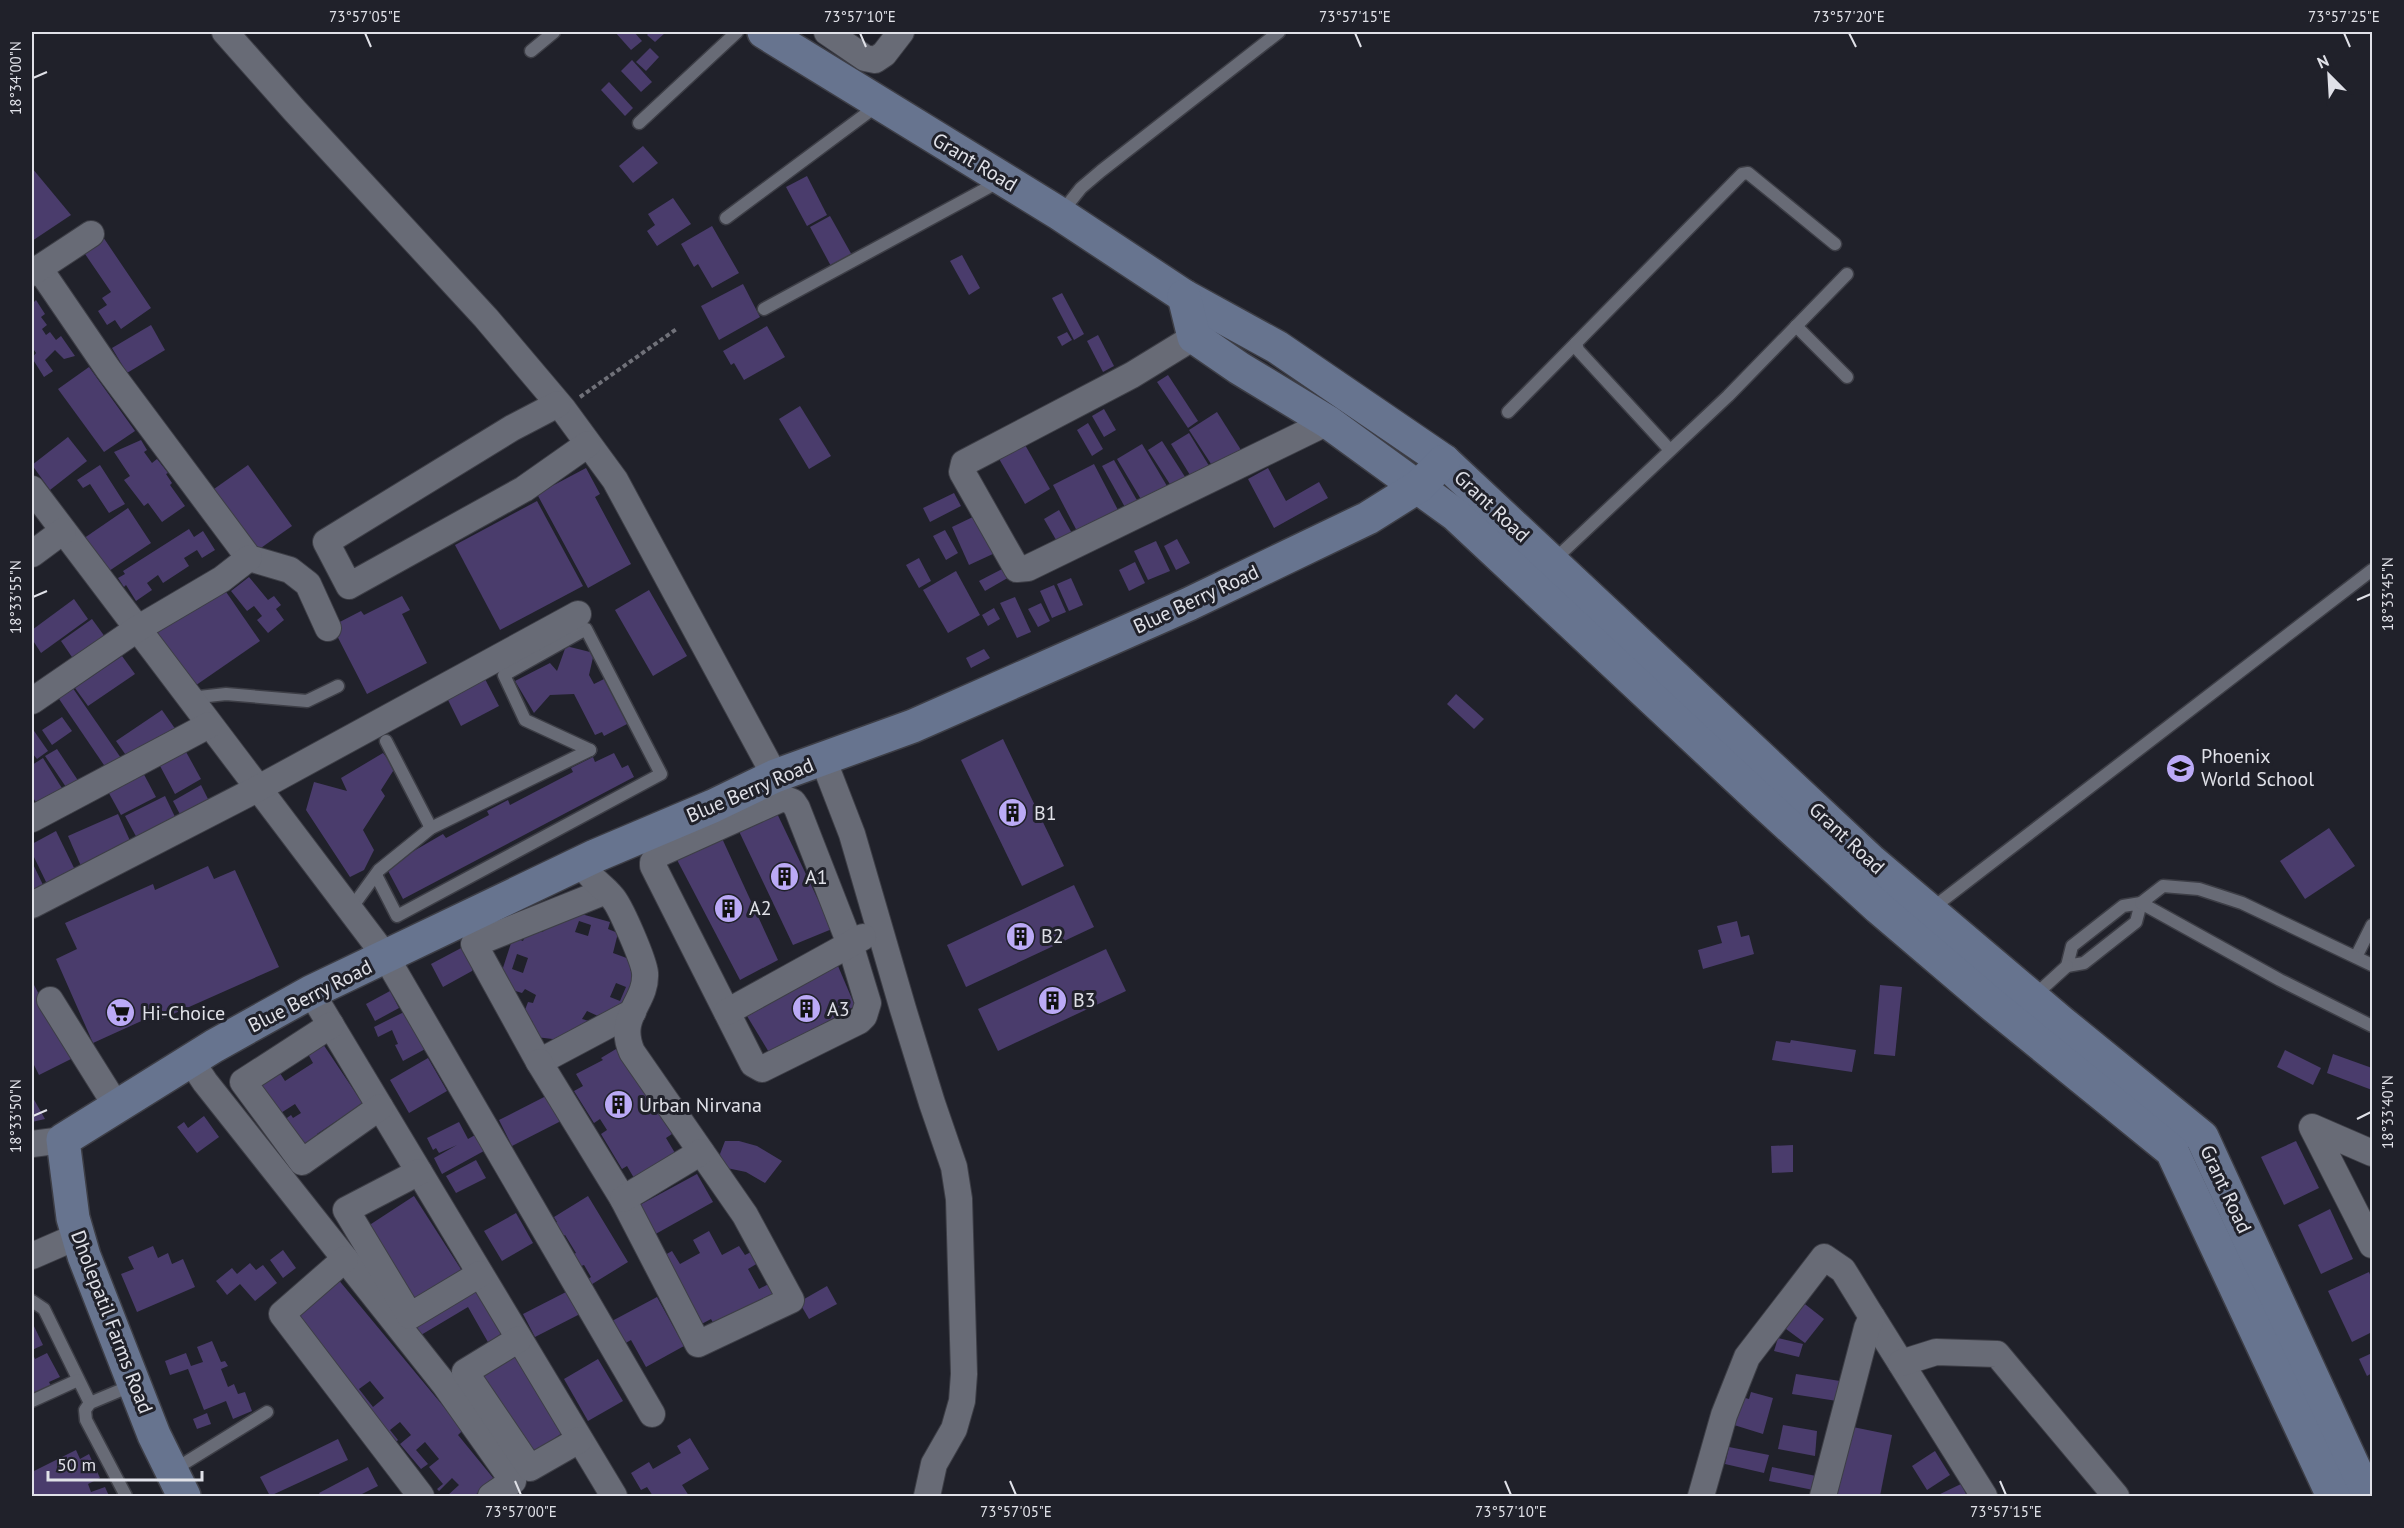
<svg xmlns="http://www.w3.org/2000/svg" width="2404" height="1528" font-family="'PT Sans',sans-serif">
<rect width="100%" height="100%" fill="#20212a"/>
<g fill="#4a3c6c" fill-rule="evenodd">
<polygon points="615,32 634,32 642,41 631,50"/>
<polygon points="650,32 666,32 655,42 647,35"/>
<polygon points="650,48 659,57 646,71 636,62"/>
<polygon points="632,60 652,82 641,92 621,71"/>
<polygon points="609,82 633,108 625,116 601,90"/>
<polygon points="643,146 658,163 633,183 619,166"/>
<polygon points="32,168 71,215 32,241"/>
<polygon points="807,176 827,215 807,226 786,187"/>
<polygon points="673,198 691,224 657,246 647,231 655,225 648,214"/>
<polygon points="830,216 853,257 832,268 810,227"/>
<polygon points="712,226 739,273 712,288 698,264 694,267 681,244"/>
<polygon points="103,237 151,308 121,329 115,320 107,325 98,311 107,305 102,298 111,292 83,251"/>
<polygon points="962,255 980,288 969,295 950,261"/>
<polygon points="743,284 760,317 719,340 701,306"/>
<polygon points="1062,293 1084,334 1074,340 1052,298"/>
<polygon points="36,300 45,314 41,317 47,325 42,329 46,335 50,332 56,340 61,336 75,356 64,359 55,350 45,360 53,371 44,377 32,358 36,353 32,347 32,304"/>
<polygon points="151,325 165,350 127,373 112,348"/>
<polygon points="767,326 785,357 744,380 734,363 731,365 723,351"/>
<polygon points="1067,332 1072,340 1062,346 1057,337"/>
<polygon points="1098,335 1114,366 1103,372 1087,341"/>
<polygon points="89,367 135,431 104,452 58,389"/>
<polygon points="1168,375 1198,421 1188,428 1157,382"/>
<polygon points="800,406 831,456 809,469 779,419"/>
<polygon points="1104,409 1116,430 1104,437 1092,416"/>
<polygon points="1217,412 1241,450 1213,467 1189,430"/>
<polygon points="1088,423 1103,449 1092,456 1077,430"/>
<polygon points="1189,433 1211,469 1193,480 1171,444"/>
<polygon points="68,437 87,461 50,490 32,465"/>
<polygon points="141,440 147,450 144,452 152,463 157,459 168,473 166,474 172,483 170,485 185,506 162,522 148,503 144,506 124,480 130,476 114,452"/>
<polygon points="1162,441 1187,480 1173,489 1148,450"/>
<polygon points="1024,443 1050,489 1025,504 998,457"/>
<polygon points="1142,444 1167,486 1142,501 1117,459"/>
<polygon points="1114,460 1138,502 1126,509 1102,466"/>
<polygon points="1094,464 1119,512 1078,533 1053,485"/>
<polygon points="100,465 125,504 109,513 90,484 83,488 77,480"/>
<polygon points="248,465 292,526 258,550 214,489"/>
<polygon points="586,468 600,494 595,497 631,564 588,588 537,494"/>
<polygon points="1268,468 1286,501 1319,482 1328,498 1274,528 1248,479"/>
<polygon points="954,493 961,506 930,522 923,508"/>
<polygon points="537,501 583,586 500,630 455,545"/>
<polygon points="128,508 151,543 100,577 77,543"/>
<polygon points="1059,510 1074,537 1059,545 1044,519"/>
<polygon points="977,515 995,553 969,565 952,527"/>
<polygon points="189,529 194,537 203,531 215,550 202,558 197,550 184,558 189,566 163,583 158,575 147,583 152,590 136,601 126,585 124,587 118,578 125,574 123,571"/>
<polygon points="945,530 958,553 946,560 933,536"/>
<polygon points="1177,539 1190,563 1176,570 1164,546"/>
<polygon points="1156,541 1170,571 1148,580 1134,551"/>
<polygon points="919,558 931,581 919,588 906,565"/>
<polygon points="1135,562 1145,583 1129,591 1119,570"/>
<polygon points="1006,567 1011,576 985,591 979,581"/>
<polygon points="956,571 980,615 948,633 923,590"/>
<polygon points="249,577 268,600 274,596 281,605 276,609 284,620 268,633 257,620 262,616 254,606 247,611 231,591"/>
<polygon points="1071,578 1083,605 1069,611 1057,584"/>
<polygon points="1054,585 1066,612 1052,618 1040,591"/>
<polygon points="222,586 260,641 189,690 151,634"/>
<polygon points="649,590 687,656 653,676 615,610"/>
<polygon points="402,596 410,610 402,614 427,663 367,694 332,626 361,611 364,615"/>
<polygon points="1015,597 1031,632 1017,638 1000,603"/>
<polygon points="74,599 88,619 41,653 32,639 32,630"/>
<polygon points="1041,603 1050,621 1038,627 1028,609"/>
<polygon points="994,608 1000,619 988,626 982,615"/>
<polygon points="92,619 108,641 76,663 61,641"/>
<polygon points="566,646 594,653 589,675 594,684 606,678 629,723 604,736 602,732 595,735 574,694 550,695 534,713 515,681 550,663 557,671"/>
<polygon points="984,649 990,658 971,668 966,658"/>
<polygon points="122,656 135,674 88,706 75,688"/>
<polygon points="485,679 499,706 461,726 447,698"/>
<polygon points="70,684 123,761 108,771 55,693"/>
<polygon points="1456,694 1484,719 1474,729 1447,704"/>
<polygon points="162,710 176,730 130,761 116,741"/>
<polygon points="62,717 72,731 52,745 42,730"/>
<polygon points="32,728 48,751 37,759 32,753"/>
<polygon points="1003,739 1064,866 1022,886 961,760"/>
<polygon points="57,749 79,782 68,790 45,756"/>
<polygon points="185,750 201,779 175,794 159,764"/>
<polygon points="383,753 395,768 381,790 385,796 363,830 374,850 364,870 350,877 306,810 314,782 347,791 341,778"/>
<polygon points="614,753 622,768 628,765 634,777 403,899 386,867 443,834 446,838 489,815 487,811 508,800 510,805 573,772 571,768 593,757 595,762"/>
<polygon points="43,758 65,793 40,809 32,796 32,765"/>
<polygon points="140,767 156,797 121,815 105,786"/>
<polygon points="201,785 212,807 184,822 173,801"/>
<polygon points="165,796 176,819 138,840 125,816"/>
<polygon points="774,807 832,929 793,945 736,825"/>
<polygon points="118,814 131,843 81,866 68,836"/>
<polygon points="2329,828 2355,866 2305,899 2280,861"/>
<polygon points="56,831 76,872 48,886 32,853 32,844"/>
<polygon points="720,834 778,960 740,980 675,856"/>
<polygon points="32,862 44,887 32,893"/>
<polygon points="208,866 214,879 235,870 279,967 162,1019 159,1013 93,1043 56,959 77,949 65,923 153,884 155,890"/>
<polygon points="1074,885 1094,927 966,987 947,945"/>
<path d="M567,910L610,922L608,929L618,933L613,953L632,960L630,970L637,975L622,1016L611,1022L587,1011L582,1019L589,1021L584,1034L569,1041L536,1037L538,1032L530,1028L533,1022L523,1015L528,1002L533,1003L536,995L525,989L522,993L509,989L510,982L500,977L513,937L523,941L528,928L542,932L551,927L557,914ZM579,921L591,925L588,936L575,932ZM517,954L528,958L523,973L512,969ZM616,983L626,987L620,1001L610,997Z"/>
<polygon points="1737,921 1741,937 1749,935 1754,954 1703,969 1698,950 1722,943 1717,926"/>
<polygon points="463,947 477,959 472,971 443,987 431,964"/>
<polygon points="1106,949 1126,991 998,1051 978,1009"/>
<polygon points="838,966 855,1006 770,1054 747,1016"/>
<polygon points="34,985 73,1058 39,1075 32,1061 32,986"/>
<polygon points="1880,985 1902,987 1895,1056 1874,1054"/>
<polygon points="390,991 399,1008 375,1021 366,1004"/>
<polygon points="410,1009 429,1047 403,1061 395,1045 398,1044 392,1030 378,1037 374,1027"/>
<polygon points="1791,1040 1856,1050 1852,1072 1772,1060 1776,1041 1790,1043"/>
<polygon points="323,1044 365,1107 349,1118 347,1114 317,1134 319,1137 299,1151 280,1123 291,1115 293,1118 301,1113 295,1104 276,1116 256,1086 278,1070 285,1081 313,1063 308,1054"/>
<polygon points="616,1049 625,1063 627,1062 672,1134 666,1138 675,1153 634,1178 627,1166 622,1169 601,1134 607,1130 600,1119 594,1123 574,1091 583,1086 576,1074 603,1060 601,1058"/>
<polygon points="2285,1050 2321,1068 2313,1085 2277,1067"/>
<polygon points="2333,1054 2372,1068 2372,1090 2327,1073"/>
<polygon points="428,1058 447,1091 409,1113 390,1080"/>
<polygon points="548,1095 561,1121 512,1146 499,1120"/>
<polygon points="32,1096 45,1119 32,1122"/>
<polygon points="204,1116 219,1137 197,1153 177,1127 184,1122 188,1128"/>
<polygon points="459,1122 468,1139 484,1130 493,1146 442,1174 434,1158 457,1145 439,1153 436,1148 433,1150 427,1138"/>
<polygon points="725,1141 739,1141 757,1146 782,1161 765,1183 746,1172 722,1167 720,1154"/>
<polygon points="2296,1141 2319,1188 2284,1205 2261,1157"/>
<polygon points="1793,1145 1793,1172 1772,1173 1771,1146"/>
<polygon points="476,1160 486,1178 456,1193 446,1176"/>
<polygon points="697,1174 713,1202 652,1236 636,1207"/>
<polygon points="414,1196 464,1274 418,1303 368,1226"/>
<polygon points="588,1196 628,1262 589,1286 586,1281 591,1277 584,1265 581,1266 574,1254 576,1253 565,1235 562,1237 554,1224 557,1222 554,1217"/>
<polygon points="2330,1209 2353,1259 2321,1274 2298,1225"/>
<polygon points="516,1213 533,1243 502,1261 484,1231"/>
<polygon points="709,1231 722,1255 739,1246 745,1255 759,1248 765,1259 748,1269 759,1289 776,1280 786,1297 719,1334 711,1319 694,1328 656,1260 672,1251 680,1264 700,1253 693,1240"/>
<polygon points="153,1246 158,1258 168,1253 172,1264 183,1259 195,1287 137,1312 121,1274 134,1269 128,1257"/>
<polygon points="283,1250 296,1268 283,1278 270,1260"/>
<polygon points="250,1263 256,1270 263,1265 277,1283 255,1301 240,1284 227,1295 216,1281 232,1268 237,1274"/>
<polygon points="2369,1272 2372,1280 2372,1332 2352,1342 2328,1291"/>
<path d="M337,1278L463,1430L458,1435L494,1479L474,1496H447L459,1485L452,1478L439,1491L437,1489L443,1484L429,1467L439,1459L425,1442L416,1450L428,1464L421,1469L400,1444L411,1435L400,1422L390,1430L398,1440L393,1445L289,1317ZM370,1381L384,1398L373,1407L359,1389Z"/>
<polygon points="475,1285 505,1335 489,1344 468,1307 421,1335 413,1321"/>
<polygon points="827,1286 837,1304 809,1319 799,1302"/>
<polygon points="568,1291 580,1314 535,1337 523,1314"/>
<polygon points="657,1297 684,1346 646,1367 631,1340 624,1344 612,1321"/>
<polygon points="1801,1301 1824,1319 1805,1343 1782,1326"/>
<polygon points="32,1322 43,1345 32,1350"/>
<polygon points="1778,1338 1803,1344 1799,1357 1774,1351"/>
<polygon points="212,1341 221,1362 225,1361 228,1366 221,1369 228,1387 234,1384 238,1394 245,1392 252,1411 233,1419 226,1401 204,1410 188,1369 170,1375 165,1361 186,1353 191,1366 203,1362 197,1347"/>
<polygon points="32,1352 35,1359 47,1353 60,1377 49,1382 51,1386 32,1395"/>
<polygon points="2372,1353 2372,1373 2367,1376 2359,1359"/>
<polygon points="518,1355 567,1430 525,1458 475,1382"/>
<polygon points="598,1359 623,1401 588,1421 564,1379"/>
<polygon points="1796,1374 1840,1381 1837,1401 1792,1394"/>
<polygon points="1751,1392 1773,1398 1763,1434 1734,1425 1735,1423 1727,1421 1735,1395 1749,1399"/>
<polygon points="207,1413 211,1424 197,1429 193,1419"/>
<polygon points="1783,1425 1817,1431 1815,1456 1778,1449"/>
<polygon points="1848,1426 1892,1435 1880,1496 1835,1496"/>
<polygon points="690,1438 709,1469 682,1485 689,1496 653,1496 647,1487 641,1490 631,1473 649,1462 653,1469 681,1453 677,1446"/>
<polygon points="338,1439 348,1460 270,1496 260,1477"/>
<polygon points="1729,1447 1769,1455 1764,1473 1725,1464"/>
<polygon points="76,1450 80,1459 89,1454 100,1478 88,1484 91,1492 105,1487 109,1496 33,1496 32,1472"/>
<polygon points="1935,1451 1950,1475 1927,1490 1912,1466"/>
<polygon points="368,1467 378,1486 358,1496 321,1496 319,1493"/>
<polygon points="1772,1467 1816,1476 1813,1490 1769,1481"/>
<polygon points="1961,1484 1967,1496 1936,1496"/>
</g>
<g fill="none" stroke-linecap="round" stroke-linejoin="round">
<defs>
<g id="lane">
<polyline points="531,51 554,32"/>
<polyline points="639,123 737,32"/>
<polyline points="1061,213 1081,188 1101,171 1279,32"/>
<polyline points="726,218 878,105"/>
<polyline points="764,309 1000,181"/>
<polyline points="1796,326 1847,377"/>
<polyline points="1508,412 1576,343"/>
<polyline points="1670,450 1578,350 1576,343 1742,174 1748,173 1835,244"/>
<polyline points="1553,561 1728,396 1847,274"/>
<polyline points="190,698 226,694 307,701 338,686"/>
<polyline points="386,741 431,828"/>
<polyline points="376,875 397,916 661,774 586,629 504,675 525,720 590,750"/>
<polygon points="2141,903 2136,922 2084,963 2067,966 2072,946 2123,906"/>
<polyline points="350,910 379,870 431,828 590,750"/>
<polyline points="1930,910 2372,570"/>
<polyline points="2356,957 2372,925"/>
<polyline points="2372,965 2242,903 2199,889 2163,886 2141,903 2280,980 2372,1026"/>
<polyline points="2033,997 2067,966"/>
<polyline points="32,1301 44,1309 90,1403"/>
<polyline points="32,1401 78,1380"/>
<polyline points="172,1471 267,1412"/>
<polyline points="126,1496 86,1420 85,1410 90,1403 133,1385"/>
</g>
<g id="street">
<polyline points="225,32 295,111 486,318 563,409 615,480 775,776"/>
<polyline points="827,32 865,58 875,60 884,54 901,32"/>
<polyline points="39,268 108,369 249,558 290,570 308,584 328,628"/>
<polyline points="32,273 91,234"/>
<polyline points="1206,323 1194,337 1132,375 964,463 962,472 1017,569 1028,568 1328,422"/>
<polyline points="558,404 512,428 326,542 349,586 524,489 588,444"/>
<polyline points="32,489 386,957 652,1414"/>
<polyline points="32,554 63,531"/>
<polyline points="32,701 137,629 222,579 249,558"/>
<polyline points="823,759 852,834 903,1009 932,1103 954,1167 959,1199 964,1374 962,1401 954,1429 934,1464 927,1496"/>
<polygon points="783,798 793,802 797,808 850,944 868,1003 864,1016 859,1021 762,1069 753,1064 653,866 653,862 659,854"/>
<polyline points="32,819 209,725"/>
<polyline points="606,891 474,944 539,1062 633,1012"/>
<polyline points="32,905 257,789 578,614"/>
<polyline points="311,992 614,1496"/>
<polyline points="50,1000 117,1107"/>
<polyline points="727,1012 863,937"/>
<polyline points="331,1025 243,1082 302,1162 380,1107"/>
<polyline points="191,1061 205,1082 445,1385 513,1481 491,1496"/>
<path d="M539,1062L623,1199L698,1344L791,1300L745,1215L632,1052C616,1016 647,1003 645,973C644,961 620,905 612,897C601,884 590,879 581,863"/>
<polyline points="32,1144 63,1140"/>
<polyline points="2372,1153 2312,1127 2372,1245"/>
<polyline points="419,1172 346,1210 410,1316 480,1274"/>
<polyline points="623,1199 701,1152"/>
<polyline points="32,1256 78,1236"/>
<polyline points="345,1259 282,1314 421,1496"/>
<polyline points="1872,1317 1984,1496"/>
<polyline points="519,1339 465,1372 530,1468 579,1440"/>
<polyline points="1901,1363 1936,1352 1997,1354 2116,1496"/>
<polyline points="1701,1496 1724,1415 1747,1357 1824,1257 1843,1270 1872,1317 1867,1328 1823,1496"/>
</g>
<g id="secondary">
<polyline points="764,32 1060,214 1184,296 1277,347 1444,461 1870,860 2061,1022 2202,1137 2367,1496"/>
<polyline points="1184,296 1194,337 1239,368 1328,422 1456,515 1764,803 1879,908 1994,1006 2172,1151 2333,1496"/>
<polyline points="184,1496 154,1435 84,1256 73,1218 63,1140 214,1046 311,992 595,856 713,806 775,776 913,726 1189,604 1368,518 1419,486 1444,461"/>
</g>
</defs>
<use href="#lane" stroke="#3d3e46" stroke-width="15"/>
<use href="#street" stroke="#3d3e46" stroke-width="28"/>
<use href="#secondary" stroke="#3d3e46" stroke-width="36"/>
<polyline stroke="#707179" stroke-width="4" stroke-dasharray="4.5 3" stroke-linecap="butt" points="580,397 678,328"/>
<use href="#lane" stroke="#686b76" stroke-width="12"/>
<use href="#street" stroke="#686b76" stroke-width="26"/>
<use href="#secondary" stroke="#67748f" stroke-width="33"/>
</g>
<path fill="none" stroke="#e0e1e8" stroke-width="2" d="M365,33L371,47M860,33L866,47M1355,33L1361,47M1849,33L1856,47M2344,33L2350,47M33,78L47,72M33,597L47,591M2357,600L2371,594M33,1116L47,1110M2357,1119L2371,1112M515,1481L521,1495M1010,1481L1016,1495M1505,1481L1511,1495M2000,1481L2006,1495"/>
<defs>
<symbol id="school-disc" viewBox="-11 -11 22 22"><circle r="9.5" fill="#bbaaf6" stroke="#20212a"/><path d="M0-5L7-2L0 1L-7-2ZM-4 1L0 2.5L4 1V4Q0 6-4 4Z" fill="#111"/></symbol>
<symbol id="building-disc" viewBox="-11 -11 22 22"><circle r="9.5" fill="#bbaaf6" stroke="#20212a"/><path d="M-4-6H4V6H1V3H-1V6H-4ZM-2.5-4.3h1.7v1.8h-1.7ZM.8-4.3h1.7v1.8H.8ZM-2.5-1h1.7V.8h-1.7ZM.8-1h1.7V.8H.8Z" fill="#111"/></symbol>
<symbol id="supermarket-disc" viewBox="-11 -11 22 22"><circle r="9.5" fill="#bbaaf6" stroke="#20212a"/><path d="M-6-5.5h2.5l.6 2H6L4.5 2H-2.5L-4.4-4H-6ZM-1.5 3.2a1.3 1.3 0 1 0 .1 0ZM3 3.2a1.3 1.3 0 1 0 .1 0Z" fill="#111"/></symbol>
</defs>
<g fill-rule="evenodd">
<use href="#school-disc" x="2164" y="752" width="33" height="33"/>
<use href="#building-disc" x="996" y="796" width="33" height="33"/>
<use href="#building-disc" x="768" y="860" width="33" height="33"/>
<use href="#building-disc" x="712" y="892" width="33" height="33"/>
<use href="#building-disc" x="1004" y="920" width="33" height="33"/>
<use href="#building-disc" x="1036" y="984" width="33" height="33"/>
<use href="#building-disc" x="790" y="992" width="33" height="33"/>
<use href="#supermarket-disc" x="104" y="996" width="33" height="33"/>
<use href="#building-disc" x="602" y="1088" width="33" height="33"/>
</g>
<g text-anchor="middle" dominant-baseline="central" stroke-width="6" stroke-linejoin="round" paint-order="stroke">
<g font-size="20" fill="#e0e1e8" stroke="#20212a">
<text transform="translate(975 162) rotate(31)">Grant Road</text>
<text transform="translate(1492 506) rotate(43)">Grant Road</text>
<text transform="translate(1196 599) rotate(-25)">Blue Berry Road</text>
<text transform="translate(750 790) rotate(-23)">Blue Berry Road</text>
<text transform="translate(1847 838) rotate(43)">Grant Road</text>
<text transform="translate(310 996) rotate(-27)">Blue Berry Road</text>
<text transform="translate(2226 1189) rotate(65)">Grant Road</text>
<text transform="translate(112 1322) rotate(69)">Dholepatil Farms Road</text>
</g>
<g font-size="20" fill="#e0e1e8" stroke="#20212a" text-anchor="start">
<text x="2201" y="756">Phoenix<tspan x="2201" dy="23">World School</tspan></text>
<text x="1034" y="813">B1</text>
<text x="805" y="877">A1</text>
<text x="749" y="908">A2</text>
<text x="1041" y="936">B2</text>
<text x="1073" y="1000">B3</text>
<text x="827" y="1009">A3</text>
<text x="142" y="1013">Hi-Choice</text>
<text x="639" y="1105">Urban Nirvana</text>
</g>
</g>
<rect width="2404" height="1528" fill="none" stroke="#20212a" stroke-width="66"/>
<g transform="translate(2329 75) rotate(336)" stroke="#20212a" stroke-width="4.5" paint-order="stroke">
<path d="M0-4.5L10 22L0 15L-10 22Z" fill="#e0e1e8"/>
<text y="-9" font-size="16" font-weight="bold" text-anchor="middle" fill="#e0e1e8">N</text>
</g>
<path d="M48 1471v9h154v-9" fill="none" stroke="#e0e1e8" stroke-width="3"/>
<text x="57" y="1471" font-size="18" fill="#e0e1e8" stroke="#20212a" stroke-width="4.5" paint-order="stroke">50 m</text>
<rect x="33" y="33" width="2338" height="1462" fill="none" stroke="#e0e1e8" stroke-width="2"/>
<g font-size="15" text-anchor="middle" fill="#e0e1e8">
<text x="365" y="22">73°57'05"E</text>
<text x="860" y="22">73°57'10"E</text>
<text x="1355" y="22">73°57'15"E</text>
<text x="1849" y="22">73°57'20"E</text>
<text x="2344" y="22">73°57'25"E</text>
<text transform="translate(16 78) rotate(-90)" y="5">18°34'00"N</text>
<text transform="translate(2388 594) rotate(-90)" y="5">18°33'45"N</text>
<text transform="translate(16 597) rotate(-90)" y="5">18°33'55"N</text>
<text transform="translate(2388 1112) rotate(-90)" y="5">18°33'40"N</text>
<text transform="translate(16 1116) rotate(-90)" y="5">18°33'50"N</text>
<text x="521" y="1517">73°57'00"E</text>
<text x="1016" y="1517">73°57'05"E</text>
<text x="1511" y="1517">73°57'10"E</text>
<text x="2006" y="1517">73°57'15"E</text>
</g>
</svg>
